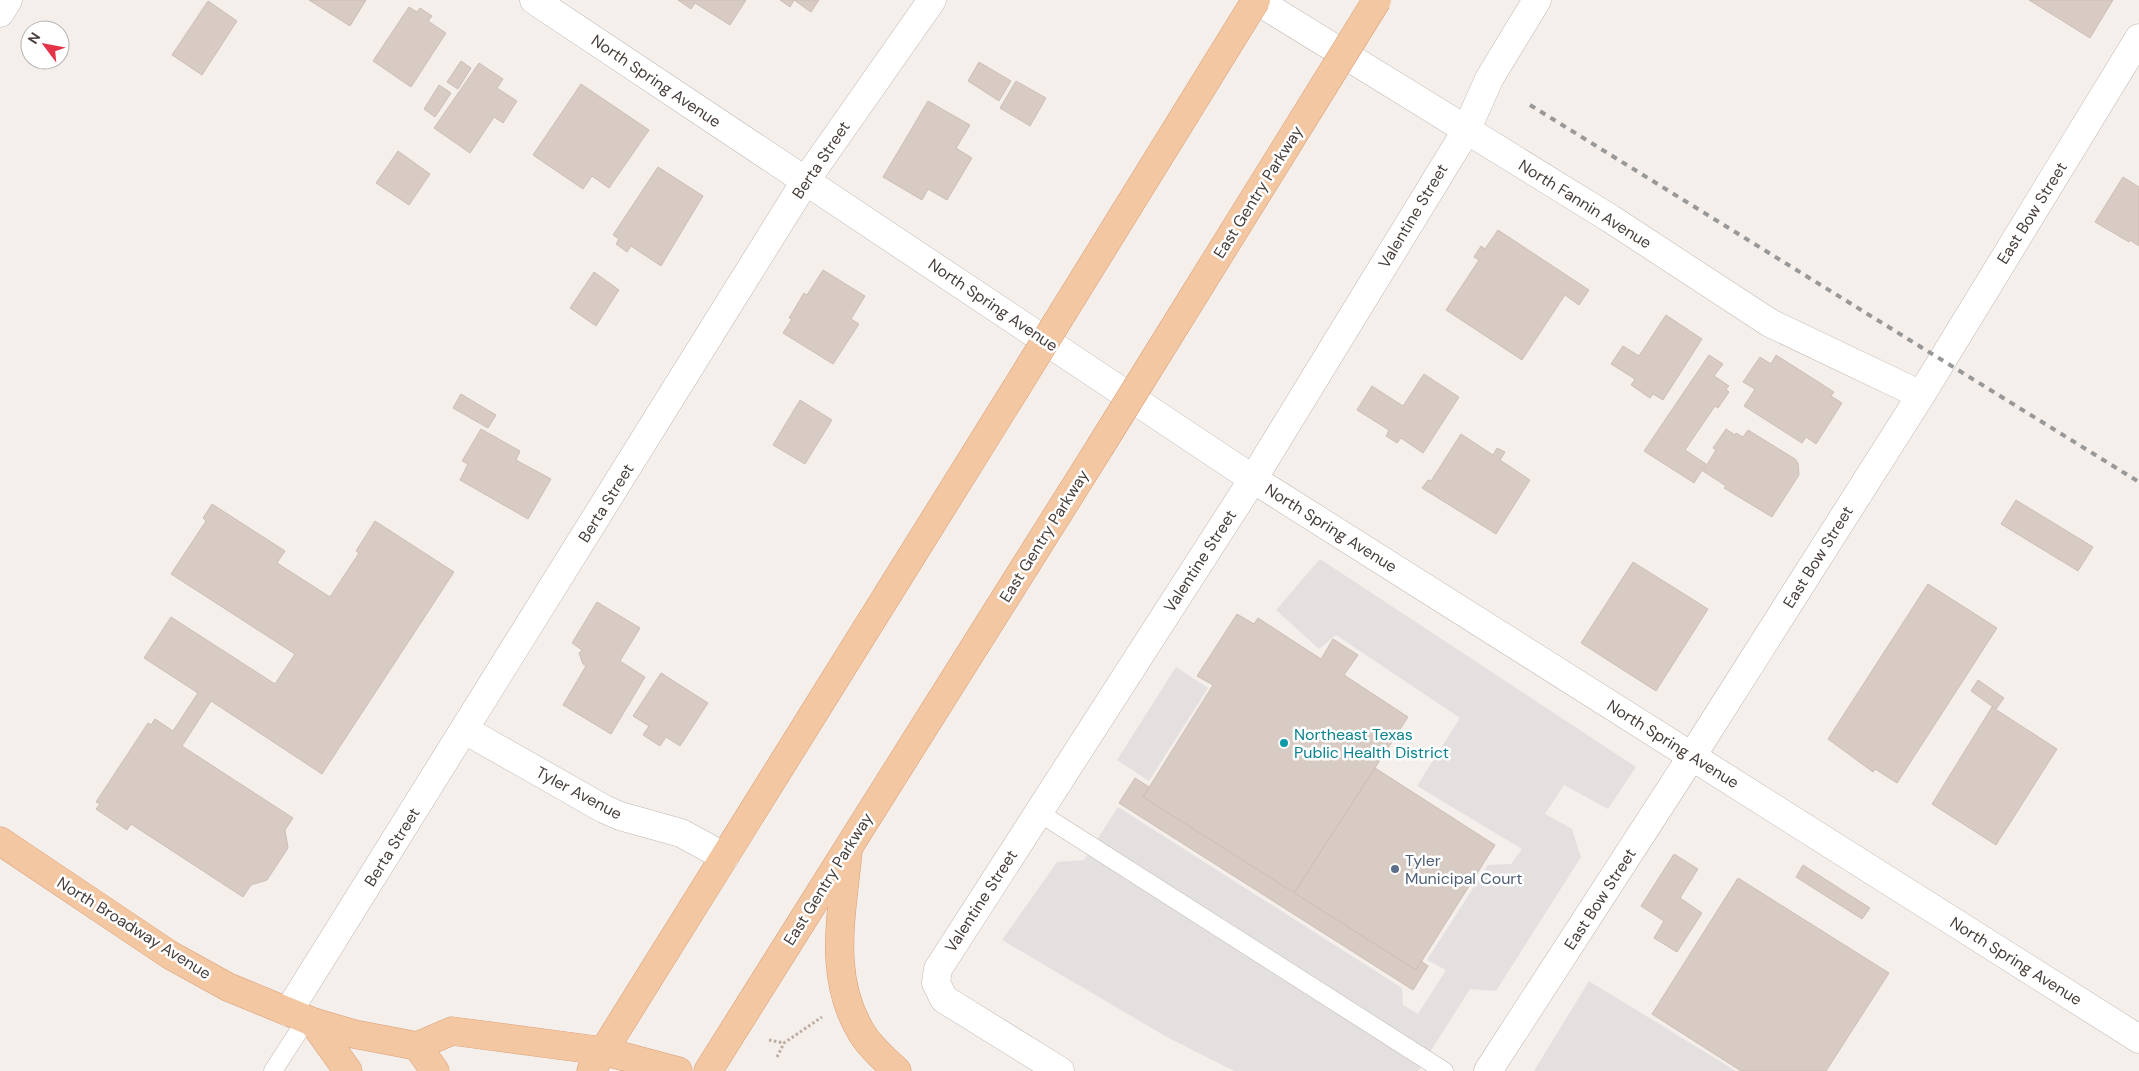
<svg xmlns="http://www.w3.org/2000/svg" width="2139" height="1071" font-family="'DM Sans',sans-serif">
<rect width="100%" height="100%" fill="#f4efeb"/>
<g fill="#e3e0df">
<polygon points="1320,559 1636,767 1608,809 1564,785 1545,814 1572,829 1581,857 1496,991 1470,989 1418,1071 1234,1071 1165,1036 1002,940 1057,862 1084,860 1118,807 1402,988 1403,1005 1418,1014 1446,970 1427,960 1488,865 1511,864 1522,849 1417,786 1460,718 1336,635 1319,649 1276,610"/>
<polygon points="1176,667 1208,688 1149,781 1117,760"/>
<polygon points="1589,981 1736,1071 1534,1071"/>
</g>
<g fill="#d7cbc4" stroke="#cebeb5">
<polygon points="309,0 366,0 350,26"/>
<polygon points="678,0 746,0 730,25 695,3 691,9"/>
<polygon points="780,0 819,0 811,12 794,0 790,7"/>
<polygon points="2029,0 2113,0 2090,38"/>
<polygon points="208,1 237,21 202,75 172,55"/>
<polygon points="409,7 417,12 420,8 432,16 428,21 446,33 411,87 373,61"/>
<polygon points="461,61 471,68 458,89 447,82"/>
<polygon points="979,62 1011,81 999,101 968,81"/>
<polygon points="479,63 503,79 497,88 517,101 503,123 494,117 470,153 434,128"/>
<polygon points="1016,81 1046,98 1030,126 1000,108"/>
<polygon points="581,84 649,130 609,188 592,176 583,189 533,155"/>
<polygon points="439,85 451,93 435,117 424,109"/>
<polygon points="928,101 970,125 956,148 972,158 947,200 928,189 922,200 883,177"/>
<polygon points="398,151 430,174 409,205 376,183"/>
<polygon points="658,167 703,196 661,266 631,246 627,252 616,244 619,239 613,235"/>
<polygon points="2123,177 2139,187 2139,246 2130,240 2129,242 2095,222"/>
<polygon points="1498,230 1589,290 1579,305 1565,295 1522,360 1446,310 1479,260 1474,257 1481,246 1485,249"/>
<polygon points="823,270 865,296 851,319 859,324 833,364 783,333 792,319 789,318 804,293 807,295"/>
<polygon points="594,272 619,290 596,326 570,308"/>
<polygon points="1666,315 1702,339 1663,400 1653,394 1650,398 1631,385 1635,379 1611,364 1623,346 1639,356"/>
<polygon points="1709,355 1723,364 1714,376 1729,386 1726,389 1729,392 1718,408 1715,406 1685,450 1706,464 1694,483 1644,451"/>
<polygon points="1776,355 1834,392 1831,396 1842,403 1816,444 1806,437 1802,443 1744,406 1755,389 1743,382 1760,357 1771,364"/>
<polygon points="1424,374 1459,397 1423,453 1401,438 1397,443 1386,436 1389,430 1357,410 1372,386 1403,406"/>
<polygon points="461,394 496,415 488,428 453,408"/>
<polygon points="800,400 832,420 805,464 773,445"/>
<polygon points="481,429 520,451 516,460 551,479 528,519 460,480 468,464 462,461"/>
<polygon points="1726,429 1735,435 1736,433 1743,437 1748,430 1795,459 1798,463 1799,475 1772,517 1724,488 1726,486 1703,471 1716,450 1713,448"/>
<polygon points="1461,434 1493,455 1497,448 1505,452 1500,460 1530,480 1496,534 1422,488 1428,480 1431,481"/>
<polygon points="2016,500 2093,547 2078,571 2001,524"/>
<polygon points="212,504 285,551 277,563 330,597 359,553 356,551 375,521 454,572 322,774 211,701 182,746 293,818 285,830 288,848 267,880 251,885 243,897 131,824 127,830 96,809 100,804 96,802 148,723 151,725 155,719 173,731 198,693 144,658 171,617 275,684 295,654 171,574 206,521 203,518"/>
<polygon points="1633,562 1708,609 1656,691 1581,643"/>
<polygon points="1928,584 1997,628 1897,783 1875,769 1873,772 1828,739"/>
<polygon points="597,602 640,628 620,661 645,677 611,734 563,705 586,666 583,664 579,653 582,650 572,643"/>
<polygon points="1237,614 1254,624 1258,618 1321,659 1333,639 1358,655 1344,675 1408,717 1294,893 1143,797 1213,685 1197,676"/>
<polygon points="661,673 708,703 680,746 666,737 660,746 643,735 649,726 633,716"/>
<polygon points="1978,680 2004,698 1996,709 1971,691"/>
<polygon points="1992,707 2057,749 1996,845 1932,804"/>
<polygon points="1375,768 1495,845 1416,970 1294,893"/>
<polygon points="1135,778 1149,787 1143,797 1416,970 1421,961 1428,966 1413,990 1119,803"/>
<polygon points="1674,854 1698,869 1680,898 1702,913 1677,952 1654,938 1664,921 1641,906"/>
<polygon points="1803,865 1870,908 1862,919 1796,877"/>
<polygon points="1738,878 1889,973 1826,1071 1741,1071 1652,1014"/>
</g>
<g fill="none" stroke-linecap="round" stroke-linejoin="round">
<defs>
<g id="lane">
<polyline points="1038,812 1444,1071"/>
<polyline points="273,1071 306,1020"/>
</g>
<g id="street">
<polyline points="534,0 1253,479 2139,1039"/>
<polyline points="1256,0 1611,219 1770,323 1921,395"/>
<polyline points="0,13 8,0"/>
<polyline points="465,730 604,809 620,816 681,833 725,857"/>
<polyline points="288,1012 806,180 932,0"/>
<polyline points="1060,1071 944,999 936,983 938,969 1253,479 1466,131 1489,79 1537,0"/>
<polyline points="1488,1071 1692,756 1921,395 2139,38"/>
</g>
<g id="primary">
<polyline points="0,841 170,955 228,987 313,1022 354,1034 417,1046 452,1031 603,1051 678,1071"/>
<path d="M848,851C842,916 826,980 865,1038C874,1050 886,1061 897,1071"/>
<polyline points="313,1022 348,1071"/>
<polyline points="417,1046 435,1071"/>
<polyline points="591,1071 1015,390"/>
<polyline points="708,1071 1100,447"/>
</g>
</defs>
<use href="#lane" stroke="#c1b7b1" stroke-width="19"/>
<use href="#street" stroke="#c1b7b1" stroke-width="29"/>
<use href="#primary" stroke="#d89e75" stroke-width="29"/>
<g stroke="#bfaca1" stroke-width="3" stroke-dasharray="2.5 2.5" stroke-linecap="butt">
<polyline points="769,1040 784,1043"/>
<polyline points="777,1057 784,1043 822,1017"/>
</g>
<use href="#lane" stroke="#fff" stroke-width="18"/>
<use href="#street" stroke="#fff" stroke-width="28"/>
<use href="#primary" stroke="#f4c7a3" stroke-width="28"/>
<polyline stroke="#989898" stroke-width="4" stroke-dasharray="6 6" stroke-linecap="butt" points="1530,105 2139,482"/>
<defs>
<g id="primary-bridge">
<polyline points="1015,390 1256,0"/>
<polyline points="1100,447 1377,0"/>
</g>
</defs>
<use href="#primary-bridge" stroke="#d89e75" stroke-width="29" stroke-linecap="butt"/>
<use href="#primary-bridge" stroke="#f4c7a3" stroke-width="28"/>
</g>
<circle fill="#0f9aa8" stroke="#fff" stroke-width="2" cx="1284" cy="743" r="5"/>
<circle fill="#5c6f8a" stroke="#fff" stroke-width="2" cx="1395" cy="869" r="5"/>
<g text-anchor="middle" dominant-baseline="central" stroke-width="5" stroke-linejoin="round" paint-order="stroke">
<g font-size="16" fill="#473e39" stroke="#fff">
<text transform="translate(656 81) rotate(34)">North Spring Avenue</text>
<text transform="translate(821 160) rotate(-56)">Berta Street</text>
<text transform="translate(1258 192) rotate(-58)">East Gentry Parkway</text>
<text transform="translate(1585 204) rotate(32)">North Fannin Avenue</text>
<text transform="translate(2032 213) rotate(-58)">East Bow Street</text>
<text transform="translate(1413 216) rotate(-59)">Valentine Street</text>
<text transform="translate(993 305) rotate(34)">North Spring Avenue</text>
<text transform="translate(606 503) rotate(-58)">Berta Street</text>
<text transform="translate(1331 528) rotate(32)">North Spring Avenue</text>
<text transform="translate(1044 536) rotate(-58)">East Gentry Parkway</text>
<text transform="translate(1818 557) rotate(-58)">East Bow Street</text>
<text transform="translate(1200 561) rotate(-57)">Valentine Street</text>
<text transform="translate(1673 744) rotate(32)">North Spring Avenue</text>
<text transform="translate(579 793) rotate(28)">Tyler Avenue</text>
<text transform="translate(392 847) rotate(-58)">Berta Street</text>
<text transform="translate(828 879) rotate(-58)">East Gentry Parkway</text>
<text transform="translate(1600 899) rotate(-57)">East Bow Street</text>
<text transform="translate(981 901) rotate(-57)">Valentine Street</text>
<text transform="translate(134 928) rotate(32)">North Broadway Avenue</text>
<text transform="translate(2016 961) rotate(32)">North Spring Avenue</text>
</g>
<g font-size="16" fill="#0d838f" stroke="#fff" text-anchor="start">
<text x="1294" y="734">Northeast Texas<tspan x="1294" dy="18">Public Health District</tspan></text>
</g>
<g font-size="16" fill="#4e5e75" stroke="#fff" text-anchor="start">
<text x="1405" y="860">Tyler<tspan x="1405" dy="18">Municipal Court</tspan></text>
</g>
</g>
<g transform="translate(45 45) rotate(302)"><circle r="24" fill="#ffffff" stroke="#b5b2b0"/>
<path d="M0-4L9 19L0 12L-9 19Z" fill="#e43249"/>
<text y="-8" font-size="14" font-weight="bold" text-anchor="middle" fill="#473e39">N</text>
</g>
</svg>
